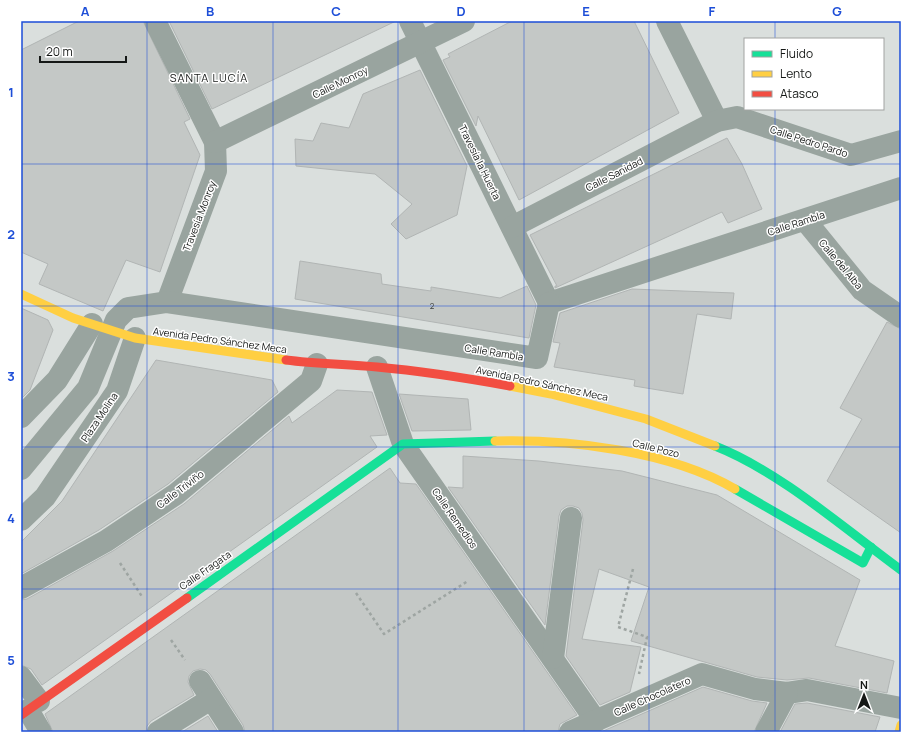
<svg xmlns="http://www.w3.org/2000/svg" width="922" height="753" font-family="Manrope,sans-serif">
<rect width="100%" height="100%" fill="#dadfdd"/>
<g fill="#c4c8c6" stroke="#b1b5b4">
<polygon points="79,21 143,21 190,119 184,122 200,155 160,272 126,260 103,311 39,284 48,264 21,252 21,50"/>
<polygon points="169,21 396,21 212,109"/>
<polygon points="512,21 634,21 679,113 519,200 478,116 476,126 443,60 450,57 448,54"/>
<polygon points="420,70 467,166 457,215 406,239 391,224 412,204 375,174 296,166 295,139 313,141 321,123 349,128 363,94"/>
<polygon points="727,138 742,164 762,209 728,223 722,212 555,288 555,286 557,286 530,235"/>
<polygon points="300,261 381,274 382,284 431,291 431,287 500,298 527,286 536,305 529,338 295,299"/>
<polygon points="632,289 734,293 731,319 697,314 683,394 634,386 635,380 554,367 560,343 553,342 560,313"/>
<polygon points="21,308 48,320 53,330 30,390 21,399"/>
<polygon points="887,322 901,329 901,533 827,481 862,419 840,408"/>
<polygon points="156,360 272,380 278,392 168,484 99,530 21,574 21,542 62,501"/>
<polygon points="337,390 372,392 387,435 370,436 377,447 42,685 31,669 21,665 21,600 27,599 113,551 184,504 289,416 292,423"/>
<polygon points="399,394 468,399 471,430 412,431"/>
<polygon points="463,456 539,461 622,471 717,495 860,580 835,646 894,661 887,693 809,678 787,680 757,677 631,641 649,587 599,569 582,639 641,647 630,692 600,705 566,656 583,520 582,513 579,508 573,506 567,506 561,510 559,516 545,625 448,487 463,488"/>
<polygon points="390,468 400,483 416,484 577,715 560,724 558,732 245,732 243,725 210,674 206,670 200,669 193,671 189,676 188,682 194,695 151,721 147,726 146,732 53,732 45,714"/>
<polygon points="703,687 752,701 767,703 754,732 601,732"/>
<polygon points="807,703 880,717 875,732 780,732 795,704"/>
<polygon points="208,716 218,732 182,732"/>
</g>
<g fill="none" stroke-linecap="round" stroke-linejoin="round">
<g stroke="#9ea5a2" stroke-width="2.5" stroke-dasharray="3 3" stroke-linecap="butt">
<polyline points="120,563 143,598"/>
<polyline points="633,569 618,627 647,637 639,674"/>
<polyline points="356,593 384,634 468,581"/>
<polyline points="171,640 185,660"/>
</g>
<g stroke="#99a49f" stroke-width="22">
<polyline points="155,21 215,142 216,171 167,302"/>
<polyline points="410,21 549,303"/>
<polyline points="667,21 717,121"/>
<polyline points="215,142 464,21"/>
<polyline points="805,220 862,290 901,317"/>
<polyline points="512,227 717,121 737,117 851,155 901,141"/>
<polyline points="549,303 901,188"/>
<polyline points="377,367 403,444 596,721"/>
<polyline points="21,417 57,380 92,324"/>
<polyline points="21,469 88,388 116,320 128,308 167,302 537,358 549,303"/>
<polyline points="21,520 45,497 117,391 135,338"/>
<polyline points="21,588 106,541 176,494 311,381 317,364"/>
<polyline points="553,658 571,518"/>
<polyline points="21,677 39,701"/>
<polyline points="200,681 233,732"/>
<polyline points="28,710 41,732"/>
<polyline points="158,732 211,699"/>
<polyline points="570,732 702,674 755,689 787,693 807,690 901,708"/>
<polyline points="766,732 787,693"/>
</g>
<g stroke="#16e098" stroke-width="9">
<path d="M715,446C779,471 845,529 901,570"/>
<polyline points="735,489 863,563 871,547"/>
<polyline points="187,598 403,444 495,441"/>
</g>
<g stroke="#ffcf43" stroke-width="9">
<polyline points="21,294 73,318 135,338 286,360"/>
<polyline points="510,386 551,394 646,419 715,446"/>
<path d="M495,441C569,439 670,451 735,489"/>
<polyline points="899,732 901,725"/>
</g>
<g stroke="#f24e42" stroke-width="9">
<path d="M286,360C317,364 347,364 377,367C422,371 466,378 510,386"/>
<polyline points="21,715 187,598"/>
</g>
</g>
<path fill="none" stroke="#1d4ed8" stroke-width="1" stroke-opacity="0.55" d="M147,21V732M273,21V732M398,21V732M524,21V732M649,21V732M775,21V39M775,109V732M21,164H901M21,306H901M21,447H901M21,589H901"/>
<g text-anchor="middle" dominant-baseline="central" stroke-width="3" stroke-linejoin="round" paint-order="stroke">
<g font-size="8" fill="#414442">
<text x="432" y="305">2</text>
</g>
<g font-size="10" fill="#151816" stroke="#fff">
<text transform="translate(340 82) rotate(-26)">Calle Monroy</text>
<text transform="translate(809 141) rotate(18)">Calle Pedro Pardo</text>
<text transform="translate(480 162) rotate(64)">Travesía la Huerta</text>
<text transform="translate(614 174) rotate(-27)">Calle Sanidad</text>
<text transform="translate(199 216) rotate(-69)">Travesía Monroy</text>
<text transform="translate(796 223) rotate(-18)">Calle Rambla</text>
<text transform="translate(841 264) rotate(50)">Calle del Alba</text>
<text transform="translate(220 340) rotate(8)">Avenida Pedro Sánchez Meca</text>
<text transform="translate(494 352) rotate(9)">Calle Rambla</text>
<text transform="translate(542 383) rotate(12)">Avenida Pedro Sánchez Meca</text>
<text transform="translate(99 417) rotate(-56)">Plaza Molina</text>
<text transform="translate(656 448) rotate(14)">Calle Pozo</text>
<text transform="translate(180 489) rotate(-37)">Calle Triviño</text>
<text transform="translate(455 518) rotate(55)">Calle Remedios</text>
<text transform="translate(205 570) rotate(-35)">Calle Fragata</text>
<text transform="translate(652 696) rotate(-24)">Calle Chocolatero</text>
</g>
<g font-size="11" letter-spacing="1" fill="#151816" stroke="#fff">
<text x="209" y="77">SANTA LUCÍA</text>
</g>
</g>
<rect width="922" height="753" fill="none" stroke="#ffffff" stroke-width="44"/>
<rect x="744" y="38" width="140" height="72" fill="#ffffff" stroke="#a1a3a2"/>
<rect x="752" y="51" width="20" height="6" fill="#16e098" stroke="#a1a3a2"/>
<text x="780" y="58" font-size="12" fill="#151816">Fluido</text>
<rect x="752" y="71" width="20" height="6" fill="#ffcf43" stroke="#a1a3a2"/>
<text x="780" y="78" font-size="12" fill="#151816">Lento</text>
<rect x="752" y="91" width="20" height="6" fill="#f24e42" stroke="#a1a3a2"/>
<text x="780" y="98" font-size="12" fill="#151816">Atasco</text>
<g transform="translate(864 695)" stroke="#ffffff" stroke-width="3" paint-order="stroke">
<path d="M0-3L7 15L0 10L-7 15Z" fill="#151816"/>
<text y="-6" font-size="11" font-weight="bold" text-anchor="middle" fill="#151816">N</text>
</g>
<path d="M40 56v6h86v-6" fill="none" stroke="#151816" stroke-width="2"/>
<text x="46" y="56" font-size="12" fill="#151816" stroke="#ffffff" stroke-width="3" paint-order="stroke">20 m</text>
<rect x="22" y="22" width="878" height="709" fill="none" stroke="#1d4ed8" stroke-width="1.5"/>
<g font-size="13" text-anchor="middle" font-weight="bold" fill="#1d4ed8">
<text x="85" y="16">A</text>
<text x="210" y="16">B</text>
<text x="336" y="16">C</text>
<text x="461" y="16">D</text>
<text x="586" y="16">E</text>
<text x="712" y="16">F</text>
<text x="837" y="16">G</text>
<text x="11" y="97">1</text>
<text x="11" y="239">2</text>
<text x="11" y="381">3</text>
<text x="11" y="523">4</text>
<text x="11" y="665">5</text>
</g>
</svg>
